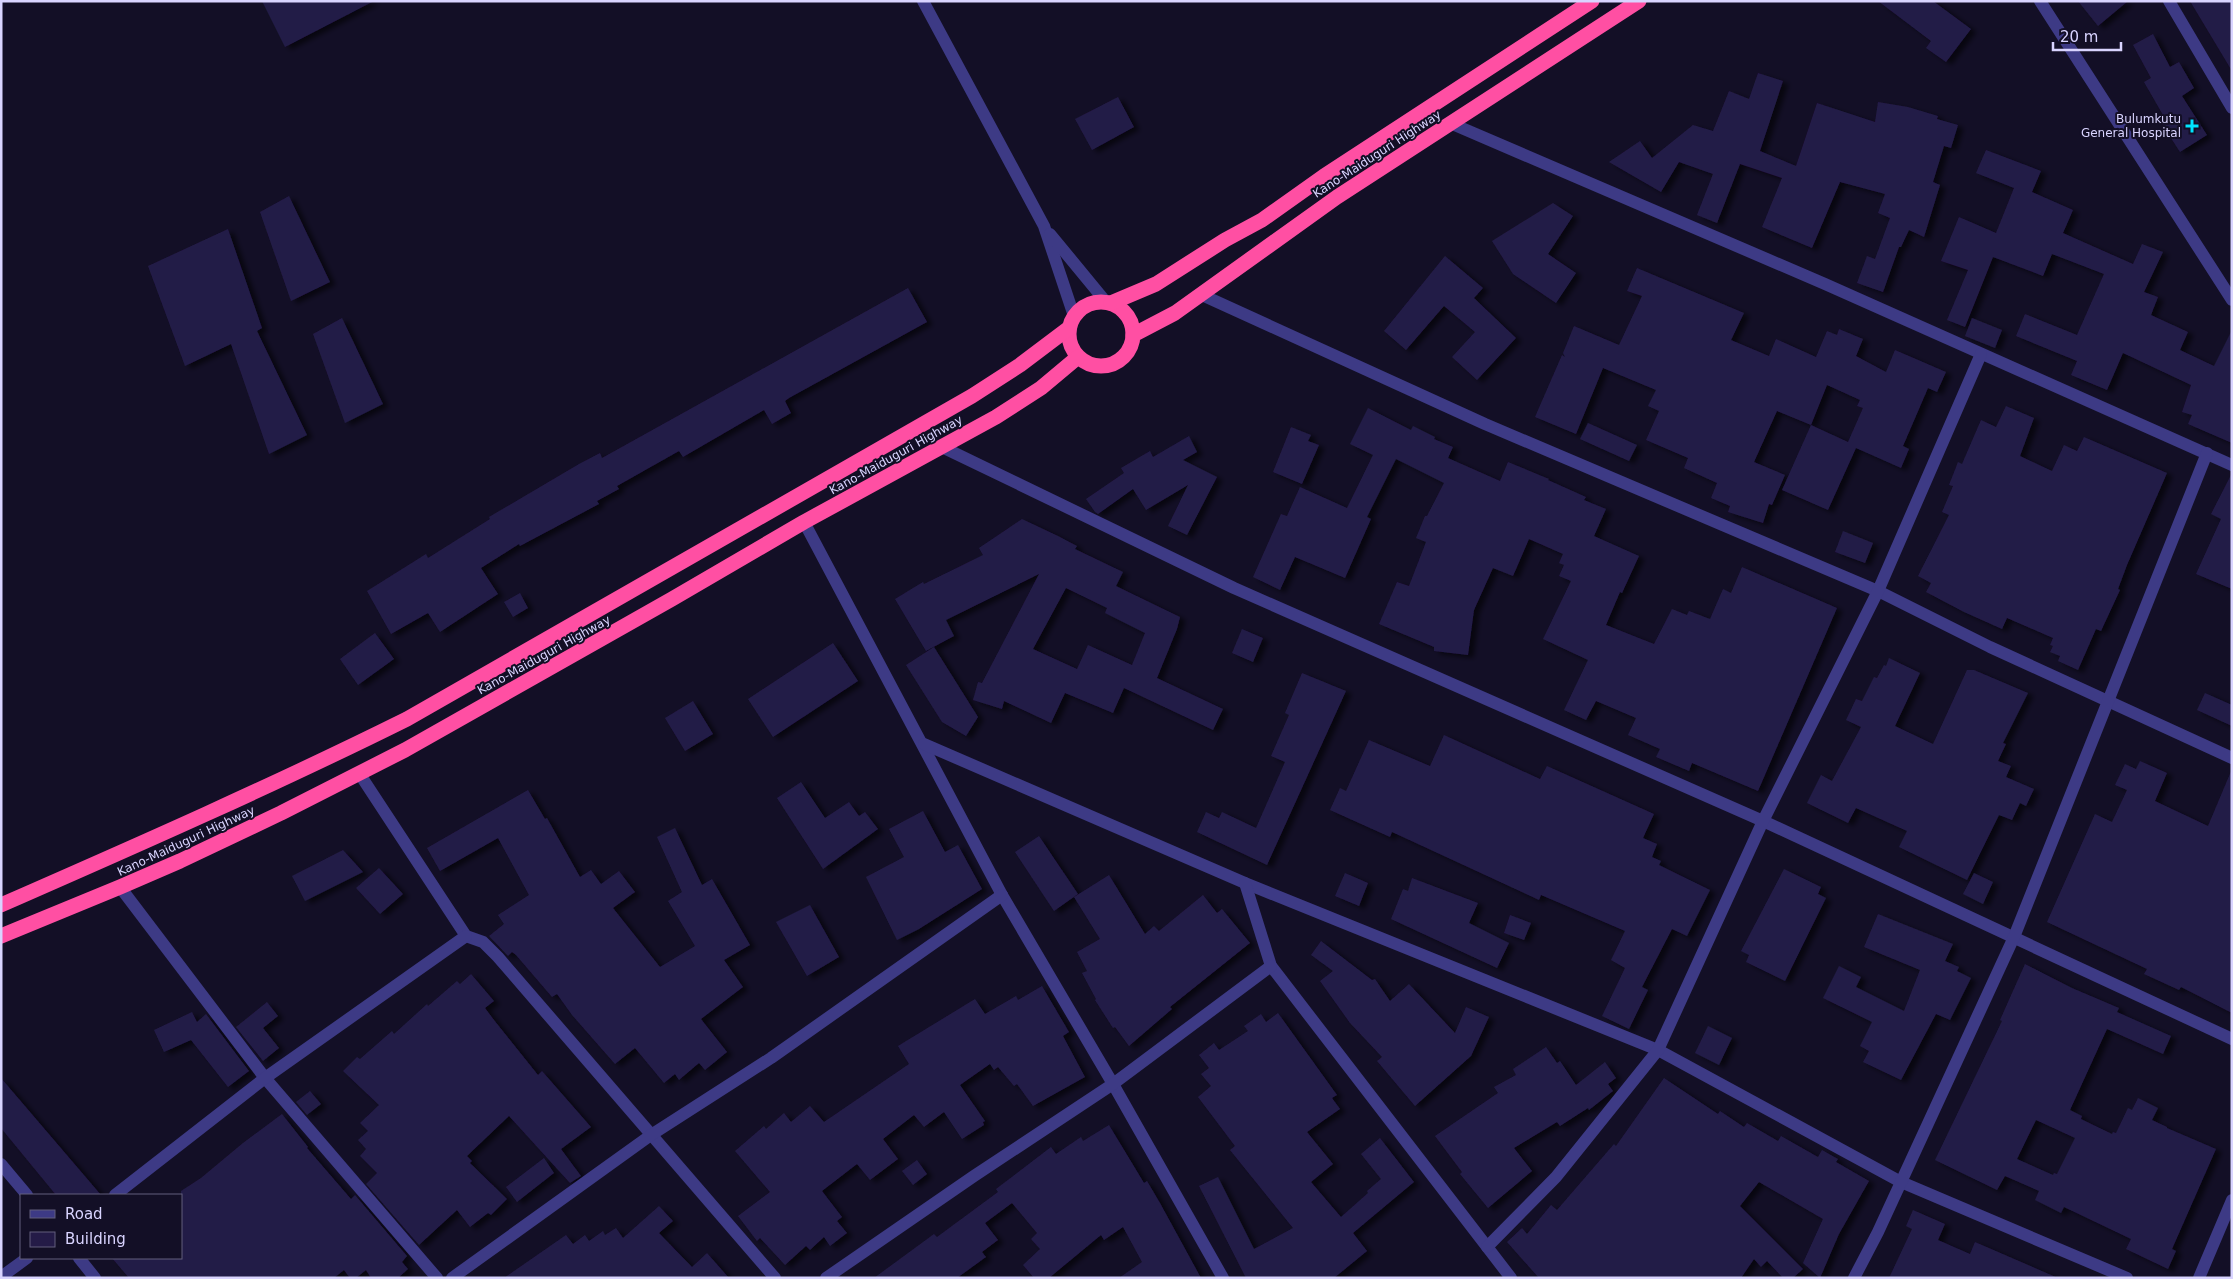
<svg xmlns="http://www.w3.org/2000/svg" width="2233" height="1279" font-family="'DejaVu Sans',sans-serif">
<defs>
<filter id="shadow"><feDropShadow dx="5.5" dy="3" stdDeviation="2.5" flood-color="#0009"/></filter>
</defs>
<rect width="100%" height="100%" fill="#130f26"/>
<g fill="#241b47" fill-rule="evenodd" filter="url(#shadow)">
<polygon points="262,1 374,1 285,47"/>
<polygon points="1878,1 1933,1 1971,29 1946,62 1926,48 1931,41"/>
<polygon points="2078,1 2128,1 2098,26"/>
<polygon points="2190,1 2232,1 2232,71"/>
<polygon points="2153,34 2170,67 2179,62 2194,88 2182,96 2207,135 2180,152 2158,118 2163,115 2144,82 2151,78 2133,45"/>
<polygon points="1758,73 1783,81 1760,151 1796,166 1817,103 1875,122 1878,102 1908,107 1938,116 1937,119 1958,125 1951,148 1944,146 1933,182 1940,185 1924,237 1909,230 1901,247 1899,247 1883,292 1857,283 1867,256 1875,259 1890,218 1878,213 1885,194 1840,182 1812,248 1762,227 1782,178 1740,164 1717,223 1697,215 1713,174 1679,162 1661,192 1609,162 1640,141 1652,158 1693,125 1713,131 1729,91 1749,99"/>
<polygon points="1118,97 1134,127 1092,150 1075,119"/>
<polygon points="1986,150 2041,171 2032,192 2073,210 2063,233 2133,264 2142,244 2163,252 2144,292 2158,297 2151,315 2188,332 2180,350 2214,366 2232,330 2232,443 2188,424 2192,415 2182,412 2191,385 2123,353 2107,390 2071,375 2077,361 2016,336 2025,314 2077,335 2104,274 2052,254 2043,276 1993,257 1965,327 1947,320 1968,270 1941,261 1959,217 1996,233 2014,188 1976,173"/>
<polygon points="289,196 330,282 291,301 260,212"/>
<polygon points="1553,203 1573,216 1548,254 1576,273 1556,303 1513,274 1492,241"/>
<polygon points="228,229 262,328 257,331 307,435 269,454 231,344 185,366 148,266"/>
<polygon points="1445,256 1483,288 1474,298 1516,338 1477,380 1452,357 1475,332 1444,306 1406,350 1384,331"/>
<polygon points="1637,268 1744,313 1731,340 1769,356 1776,339 1816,357 1827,331 1837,335 1839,329 1863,339 1856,356 1886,372 1895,350 1946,372 1937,392 1928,388 1903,446 1909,449 1901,468 1856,448 1828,510 1782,490 1811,425 1848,442 1863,408 1857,406 1860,400 1827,385 1811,425 1777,411 1754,462 1785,475 1772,505 1769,504 1763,523 1728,512 1730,506 1711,498 1717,483 1684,468 1688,458 1646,440 1659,411 1648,406 1656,390 1603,368 1576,434 1535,417 1562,355 1565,357 1563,353 1574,326 1619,345 1642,296 1627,291"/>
<polygon points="908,288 927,322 789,398 785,401 791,413 772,424 764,410 683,457 679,451 617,486 619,489 597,501 599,504 520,546 519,544 481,568 498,594 440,632 428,613 391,634 367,591 426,554 428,558 490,519 489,517 579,464 600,453 602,458"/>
<polygon points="342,318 383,404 345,423 313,334"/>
<polygon points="1972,318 2002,330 1995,348 1965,336"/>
<polygon points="2006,406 2034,418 2020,456 2052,471 2064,445 2077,451 2084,437 2167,473 2127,565 2118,589 2120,590 2101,631 2096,629 2078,670 2058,661 2060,656 2050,652 2053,646 2050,645 2053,638 2007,618 2002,629 1964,612 1926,592 1931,583 1918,576 1949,515 1942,512 1953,486 1949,485 1958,462 1962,464 1981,420 1996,427"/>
<polygon points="1368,408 1411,430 1413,426 1435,437 1434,439 1453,447 1448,458 1500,481 1508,462 1549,479 1548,480 1586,497 1584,500 1606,509 1594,536 1639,556 1622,593 1620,592 1606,625 1654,644 1672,609 1687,615 1689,611 1710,619 1723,589 1731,593 1742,567 1837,608 1758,791 1692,763 1689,771 1656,757 1660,749 1628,735 1636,718 1596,701 1586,720 1564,710 1588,660 1543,639 1571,581 1559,576 1564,565 1559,563 1563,554 1529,539 1513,576 1493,568 1474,610 1468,655 1434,651 1434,647 1379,624 1397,582 1409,586 1426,542 1416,538 1425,516 1427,516 1444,483 1396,459 1367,517 1371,519 1345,578 1295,557 1280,590 1253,577 1281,514 1287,516 1300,487 1347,508 1373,455 1350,444"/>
<polygon points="1588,423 1637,445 1629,461 1580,439"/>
<polygon points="1291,427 1311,435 1308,441 1319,445 1302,484 1273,472"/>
<polygon points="1189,436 1197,452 1183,460 1217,477 1187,535 1168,526 1188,485 1146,510 1133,489 1098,514 1095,512 1086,499 1124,473 1121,468 1150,451 1153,457"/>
<polygon points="2232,473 2232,589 2196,574 2221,519 2211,514"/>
<path d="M1022,519L1058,536L1077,546L1075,549L1123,572L1116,586L1180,617L1177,629L1157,678L1223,709L1213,730L1124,688L1113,713L1065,693L1051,723L1004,701L1002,709L973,700L978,682L982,683L1039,574L946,620L954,636L926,651L895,599L923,582L924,584L983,555L979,548ZM1066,588L1107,608L1105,613L1145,633L1132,665L1088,645L1077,669L1033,649Z"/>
<polygon points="1843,531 1873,543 1865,563 1835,552"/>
<polygon points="520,593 528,608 513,617 504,602"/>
<polygon points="1242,629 1263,638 1253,662 1232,653"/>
<polygon points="375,633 394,659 358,685 340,659"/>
<polygon points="833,643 858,681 773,737 748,699"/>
<polygon points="934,647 978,717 966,736 942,722 906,665"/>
<polygon points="1889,658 1920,673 1895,726 1933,744 1967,670 1974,670 2028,693 2003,743 2006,744 1998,761 2011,766 2006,777 2034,789 2026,806 2020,803 2012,820 1999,815 1967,880 1899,847 1907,831 1856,808 1848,823 1807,803 1821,775 1832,781 1861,727 1846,720 1856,699 1862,701 1874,677 1877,678 1884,665 1886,666"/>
<polygon points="1302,673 1346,691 1267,865 1197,832 1206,812 1219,818 1222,812 1256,828 1285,762 1271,756 1289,715 1285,713"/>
<polygon points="2205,693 2232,705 2232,726 2197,710"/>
<polygon points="693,701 713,734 685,751 665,718"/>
<polygon points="1444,735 1540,779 1547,766 1654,814 1643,838 1657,844 1652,857 1661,861 1659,865 1710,890 1687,936 1672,929 1642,987 1648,990 1629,1029 1602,1016 1625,968 1611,960 1625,931 1541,895 1539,900 1392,832 1390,837 1330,810 1340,788 1346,791 1369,740 1430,766"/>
<polygon points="2140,761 2167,773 2155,801 2208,826 2232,769 2232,1013 2181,987 2179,990 2144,974 2147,969 2047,922 2095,814 2112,822 2127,790 2115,785 2125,764 2136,769"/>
<polygon points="801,782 825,818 849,802 859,816 865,812 878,829 823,869 777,798"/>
<polygon points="528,790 545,819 547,818 580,877 591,870 601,884 619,871 635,892 613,908 660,967 695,946 668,901 682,892 657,837 675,828 702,885 712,879 750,945 724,960 743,987 701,1019 727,1052 705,1070 699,1063 679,1080 675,1074 664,1083 635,1048 615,1064 572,1015 557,994 552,997 516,955 512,952 508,956 489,936 504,924 498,915 529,895 498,838 440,871 427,848"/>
<polygon points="923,811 945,852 958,845 982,889 919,929 897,940 866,877 904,857 889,829"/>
<polygon points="1039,836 1078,894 1054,911 1015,852"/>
<polygon points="343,850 363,872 305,901 292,876"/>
<polygon points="379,868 403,894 380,914 356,888"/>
<polygon points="1784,869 1821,887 1818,894 1826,898 1785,981 1746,962 1749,955 1741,951"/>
<polygon points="1345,873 1368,883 1359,906 1335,896"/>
<polygon points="1974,873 1993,882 1983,904 1963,894"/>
<polygon points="1109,875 1145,934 1154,926 1159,931 1203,895 1217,913 1222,909 1250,943 1170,1007 1172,1009 1129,1046 1115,1027 1113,1028 1095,1000 1096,999 1082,973 1087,971 1077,952 1100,939 1074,897"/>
<polygon points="1412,878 1478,903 1469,923 1509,943 1497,968 1391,919 1403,889 1408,891"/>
<polygon points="810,905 839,957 807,976 776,922"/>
<polygon points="1878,914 1953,944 1945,961 1959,967 1957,971 1971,978 1950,1020 1936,1014 1901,1080 1863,1062 1869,1051 1860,1046 1872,1022 1823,998 1839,966 1861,977 1856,987 1904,1011 1920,970 1864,947"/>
<polygon points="1510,915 1531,923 1524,940 1504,933"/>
<polygon points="1321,941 1372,980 1375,979 1390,1001 1409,984 1455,1033 1466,1007 1489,1017 1471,1056 1415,1106 1377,1061 1382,1057 1350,1023 1320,981 1333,971 1311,955"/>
<path d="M2025,964L2072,988L2119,1008L2117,1012L2171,1036L2163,1054L2107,1029L2070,1110L2082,1116L2081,1119L2112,1134L2113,1132L2116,1133L2128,1108L2132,1110L2138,1098L2158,1108L2152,1120L2167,1127V1128L2216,1149L2172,1249L2176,1251L2168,1269L2126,1249L2131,1239L2064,1207L2061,1213L2035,1200L2039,1191L2005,1176L1997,1190L1935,1160L2002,1021L2000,1020ZM2036,1120L2075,1138L2057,1174L2054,1173L2053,1175L2017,1159Z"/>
<polygon points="471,974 494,1001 485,1008 494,1020 538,1075 542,1071 591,1127 561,1149 581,1176 570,1183 509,1116 467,1156 472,1161 470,1163 507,1199 491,1215 488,1213 470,1227 457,1210 419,1245 366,1184 377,1173 360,1156 366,1149 358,1140 368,1131 360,1123 379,1105 343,1071 357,1057 360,1059 392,1031 394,1034 427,1004 428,1006 457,981 460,984"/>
<polygon points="1042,986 1069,1032 1063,1036 1085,1077 1033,1106 1017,1084 1014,1086 998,1067 994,1070 990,1064 960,1085 985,1121 983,1122 984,1125 962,1139 944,1112 924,1127 914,1115 883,1139 898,1159 870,1180 857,1164 822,1191 842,1217 837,1221 847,1233 830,1246 824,1237 810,1250 806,1246 785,1265 760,1238 757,1241 738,1216 770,1192 735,1151 764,1126 766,1129 784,1113 791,1122 810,1106 824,1122 909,1064 898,1046 975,999 985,1014 1016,996 1018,1000"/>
<polygon points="267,1002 278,1016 263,1028 279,1048 263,1061 236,1027"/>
<polygon points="192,1012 197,1022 206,1014 249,1071 228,1087 191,1040 164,1052 154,1030"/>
<polygon points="1278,1013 1337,1095 1332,1098 1340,1109 1307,1132 1333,1164 1311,1182 1341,1217 1368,1193 1367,1191 1381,1179 1361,1154 1380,1138 1414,1182 1353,1233 1367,1251 1334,1278 1246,1278 1199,1186 1218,1177 1254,1249 1293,1228 1230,1150 1235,1146 1198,1097 1211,1086 1201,1074 1209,1068 1199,1055 1214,1043 1219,1050 1248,1031 1244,1026 1261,1014 1266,1022"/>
<polygon points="1708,1026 1732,1038 1719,1065 1695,1053"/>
<polygon points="1546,1047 1557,1063 1560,1061 1576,1085 1605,1062 1616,1078 1608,1084 1613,1091 1589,1110 1588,1108 1560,1126 1557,1122 1514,1148 1532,1171 1488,1208 1460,1174 1462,1172 1435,1136 1498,1093 1494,1087 1516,1075 1513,1069"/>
<polygon points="1,1078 101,1195 56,1195 1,1128"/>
<polygon points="1664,1078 1718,1114 1720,1111 1744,1127 1747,1123 1778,1141 1781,1136 1818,1157 1822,1150 1838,1159 1836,1162 1869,1181 1839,1234 1820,1278 1803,1263 1823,1219 1759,1182 1740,1206 1803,1269 1793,1278 1783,1278 1767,1261 1761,1267 1754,1259 1741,1278 1539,1278 1507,1242 1522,1228 1527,1234 1551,1205 1557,1210 1614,1144 1616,1146"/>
<polygon points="310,1091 321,1104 307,1115 296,1102"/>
<polygon points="282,1114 308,1147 307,1148 351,1199 355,1195 407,1256 402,1262 408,1269 398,1278 371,1278 366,1270 356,1278 350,1278 344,1270 334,1278 129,1278 112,1258 181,1258 181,1191 201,1178 243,1143"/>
<polygon points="1109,1125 1144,1183 1147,1181 1160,1203 1201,1278 1119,1278 1142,1262 1123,1227 1104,1240 1101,1235 1049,1278 1034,1278 1023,1265 1040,1249 1031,1239 1037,1233 1012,1203 985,1223 998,1240 982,1252 986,1257 957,1278 874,1278 934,1234 937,1237 998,1192 996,1189 1051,1147 1056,1154 1081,1137 1083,1141"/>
<polygon points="544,1158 554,1173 517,1202 506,1187"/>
<polygon points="917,1160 927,1174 913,1185 902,1171"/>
<polygon points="659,1206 673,1221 659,1233 692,1267 707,1253 729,1278 504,1278 566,1235 573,1244 585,1235 589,1241 603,1231 605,1235 616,1228 623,1238"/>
<polygon points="1913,1210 1945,1224 1938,1240 1970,1254 1975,1242 2058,1278 1889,1278 1912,1229 1906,1226"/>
</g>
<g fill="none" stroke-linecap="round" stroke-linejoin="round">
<g stroke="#3d3a85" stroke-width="12">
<polyline points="923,1 1044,226 1074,316"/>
<polyline points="2040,1 2232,300"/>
<polyline points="2169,1 2232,108"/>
<polyline points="1450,123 1825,284 2232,465"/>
<polyline points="1050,234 1106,302"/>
<polyline points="1202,295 1485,424 1878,591 1990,647 2232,758"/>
<polyline points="942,447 1234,588 1763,821 2232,1039"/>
<polyline points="804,522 1002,895 1113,1084 1223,1278"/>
<polyline points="924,744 1245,883 1658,1050 1901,1182 2127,1278"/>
<polyline points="359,773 466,936 483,942 498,957 775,1278"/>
<polyline points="1245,883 1271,966 1511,1278"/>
<polyline points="120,887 265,1078 437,1278"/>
<polyline points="1,1164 27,1195"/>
<polyline points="115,1195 265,1078 466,936"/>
<polyline points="1487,1247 1556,1177 1658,1050 1763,821 1878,591 1981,354"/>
<polyline points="79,1258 95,1278"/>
<polyline points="1,1277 27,1258"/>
<polyline points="452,1278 651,1135 771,1058 1002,895"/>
<polyline points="826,1278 974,1176 1113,1084 1271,966"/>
<polyline points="1854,1278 1878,1232 2014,937 2207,453"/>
<polyline points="2199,1278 2232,1200"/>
</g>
<g stroke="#ff4fa3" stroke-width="15">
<circle cx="1101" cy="334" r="32"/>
<polyline points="1111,303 1156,284 1225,240 1262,220 1324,176 1592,1"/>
<polyline points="1133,335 1175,313 1337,197 1639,1"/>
<path d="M1,905C138,845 274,785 407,719L972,396L1020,365L1069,328"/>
<polyline points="1,936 120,887 180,861 281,813 405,750 672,599 804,522 996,417 1041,388 1078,357"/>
</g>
</g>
<path fill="#00e5ff" stroke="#130f26" stroke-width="2" d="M2189.5 118.5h5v5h5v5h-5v5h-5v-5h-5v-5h5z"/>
<g text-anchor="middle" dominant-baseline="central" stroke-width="4" stroke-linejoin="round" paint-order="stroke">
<g font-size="12" fill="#d9d4ff" stroke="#130f26" text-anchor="end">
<text x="2181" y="119">Bulumkutu<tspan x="2181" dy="14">General Hospital</tspan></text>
</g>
<g font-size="12" fill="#d9d4ff" stroke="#130f26">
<text transform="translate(1377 154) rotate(-33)">Kano-Maiduguri Highway</text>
<text transform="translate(896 455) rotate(-29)">Kano-Maiduguri Highway</text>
<text transform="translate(544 655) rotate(-29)">Kano-Maiduguri Highway</text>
<text transform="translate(186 841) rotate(-25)">Kano-Maiduguri Highway</text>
</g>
</g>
<rect width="2233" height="1279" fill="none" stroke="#d9d4ff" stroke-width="5"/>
<rect x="20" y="1194" width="162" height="65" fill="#130f26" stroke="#625e7d"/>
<rect x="30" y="1210" width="25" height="8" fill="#3d3a85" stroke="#625e7d"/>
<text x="65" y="1219" font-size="15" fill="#d9d4ff">Road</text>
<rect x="30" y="1232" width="25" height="15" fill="#241b47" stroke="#625e7d"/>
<text x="65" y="1244" font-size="15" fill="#d9d4ff">Building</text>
<path d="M2053 42v8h68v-8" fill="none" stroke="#d9d4ff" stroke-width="2.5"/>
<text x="2060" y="42" font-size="15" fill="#d9d4ff" stroke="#130f26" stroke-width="4" paint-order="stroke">20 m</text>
</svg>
